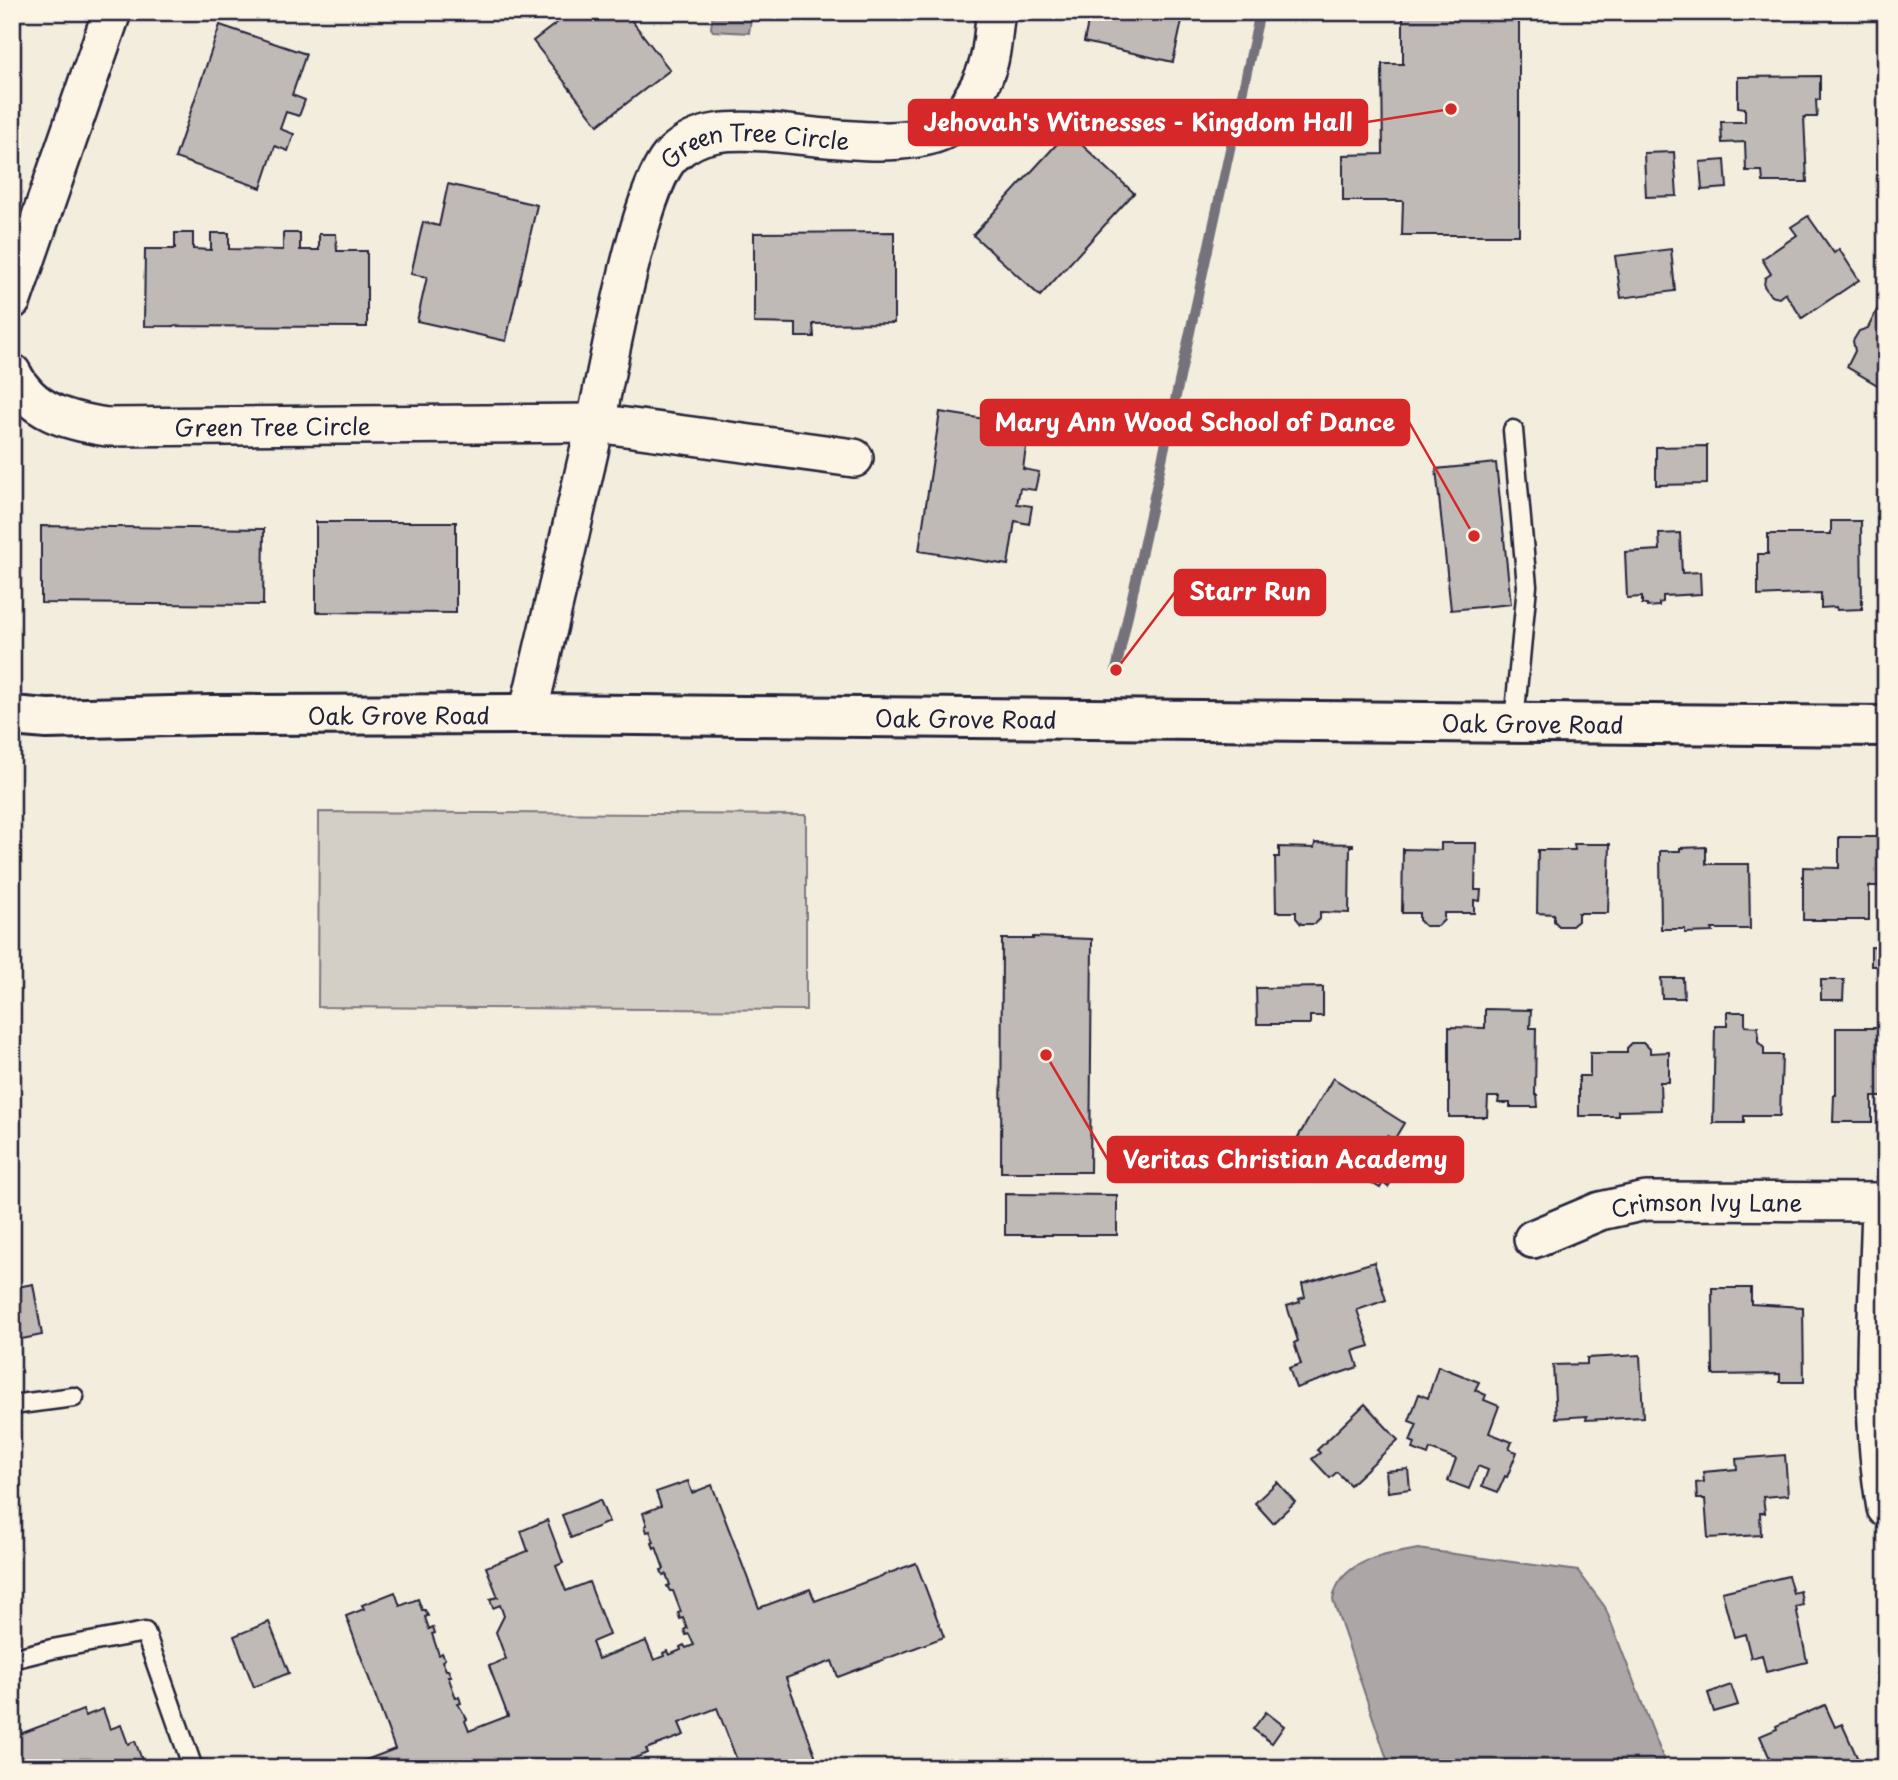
<svg xmlns="http://www.w3.org/2000/svg" width="1898" height="1780" font-family="'Playpen Sans',sans-serif">
<rect width="100%" height="100%" fill="#f3edde"/>
<filter id="ink" filterUnits="userSpaceOnUse"><feTurbulence type="fractalNoise" baseFrequency=".0143" numOctaves="2"/><feDisplacementMap in="SourceGraphic" scale="14" xChannelSelector="R" yChannelSelector="G"/><feConvolveMatrix kernelMatrix="1 2 1 2 8 2 1 2 1" color-interpolation-filters="sRGB"/></filter>
<g filter="url(#ink)">
<polygon fill="#d4cfc6" stroke="#7b7880" stroke-width="2" points="319,812 806,815 806,1010 318,1007"/>
<g fill="#aca7a6" stroke="#75727b" stroke-width="2">
<polygon points="713,12 752,12 749,33 713,31 711,28"/>
<path d="M1418,1549L1578,1571L1605,1607L1667,1768H1390L1333,1600C1339,1560 1384,1555 1418,1549Z"/>
</g>
<g fill="none" stroke-linecap="round" stroke-linejoin="round">
<polyline stroke="#75727b" stroke-width="10" points="1116,670 1260,12"/>
</g>
<g fill="#bfbab6" stroke="#22223b" stroke-width="2">
<polygon points="571,12 625,12 670,70 598,125 533,41"/>
<polygon points="1090,12 1184,12 1173,62 1084,42"/>
<polygon points="1403,12 1519,12 1519,235 1402,235 1403,201 1343,201 1343,155 1383,154 1382,64 1403,64"/>
<polygon points="220,25 306,54 292,95 305,100 299,116 286,112 280,129 294,134 288,151 275,146 261,188 175,158"/>
<polygon points="1820,76 1820,100 1816,100 1817,117 1804,117 1807,182 1763,182 1762,171 1746,171 1745,142 1722,143 1721,122 1745,122 1745,108 1738,107 1738,77"/>
<polygon points="1068,132 1134,193 1040,296 973,235"/>
<polygon points="1674,152 1677,196 1646,197 1644,153"/>
<polygon points="1725,160 1727,188 1702,190 1700,162"/>
<polygon points="448,184 537,205 506,341 417,321 427,277 411,274 423,222 439,226"/>
<polygon points="1808,216 1834,253 1839,249 1859,280 1802,318 1785,293 1779,298 1771,296 1764,286 1765,278 1771,274 1762,259 1797,235 1791,227"/>
<polygon points="894,232 894,323 813,324 814,337 796,337 796,324 754,323 754,233"/>
<polygon points="175,233 193,233 193,249 211,250 211,233 229,233 229,249 283,250 283,233 300,233 300,250 319,250 319,234 336,234 337,251 367,251 367,327 144,326 145,249 175,249"/>
<polygon points="1671,249 1675,291 1621,298 1615,256"/>
<polygon points="1883,298 1886,299 1886,390 1847,367 1855,351 1853,341 1859,331 1868,328"/>
<polygon points="940,412 1029,426 1023,469 1039,472 1035,490 1020,488 1017,504 1032,506 1029,524 1015,521 1008,565 919,551"/>
<polygon points="1707,446 1707,484 1656,485 1656,447"/>
<polygon points="1496,463 1511,604 1451,610 1436,469"/>
<polygon points="1831,521 1861,521 1862,609 1837,610 1836,607 1821,608 1821,593 1758,596 1758,554 1768,554 1768,534 1831,534"/>
<polygon points="316,522 456,522 456,613 316,612"/>
<polygon points="41,526 264,529 263,605 41,603"/>
<polygon points="1680,533 1682,573 1700,572 1701,594 1663,596 1663,602 1659,603 1659,606 1647,607 1647,604 1642,604 1642,597 1627,598 1625,552 1660,550 1659,534"/>
<polygon points="1839,837 1880,837 1879,886 1869,886 1869,920 1803,920 1803,867 1839,868"/>
<polygon points="1315,843 1353,844 1353,846 1350,846 1349,913 1320,912 1320,919 1315,924 1301,924 1296,918 1296,912 1276,912 1275,857 1279,857 1279,847 1314,848"/>
<polygon points="1441,843 1476,843 1475,890 1481,890 1480,901 1474,900 1474,913 1444,913 1444,920 1438,926 1425,926 1419,920 1419,913 1402,913 1403,849 1441,850"/>
<polygon points="1574,844 1610,844 1608,913 1578,913 1578,921 1572,926 1559,926 1554,921 1554,914 1537,913 1538,850 1575,850"/>
<polygon points="1706,847 1706,864 1749,864 1750,929 1712,929 1713,932 1685,933 1685,929 1661,929 1660,851 1680,851 1680,848"/>
<polygon points="1033,937 1092,939 1090,1172 1001,1172 1002,939 1033,939"/>
<polygon points="1871,947 1886,948 1886,966 1871,966"/>
<polygon points="1661,978 1683,978 1684,998 1662,998"/>
<polygon points="1821,980 1844,980 1843,1000 1821,1000"/>
<polygon points="1323,987 1323,1016 1310,1016 1310,1024 1257,1024 1256,988"/>
<polygon points="1485,1009 1531,1010 1530,1028 1536,1028 1535,1095 1537,1095 1538,1107 1510,1107 1510,1103 1498,1103 1499,1097 1488,1097 1487,1117 1449,1117 1449,1027 1485,1028"/>
<polygon points="1727,1012 1745,1012 1745,1026 1758,1027 1758,1042 1764,1048 1764,1055 1782,1055 1780,1116 1744,1116 1744,1123 1713,1123 1715,1026 1727,1026"/>
<polygon points="1882,1014 1886,1014 1886,1103 1884,1097 1872,1097 1872,1122 1833,1122 1834,1095 1836,1095 1836,1028 1882,1028"/>
<polygon points="1632,1043 1644,1043 1650,1049 1650,1053 1669,1052 1669,1082 1660,1082 1661,1110 1618,1111 1618,1116 1579,1116 1579,1076 1590,1076 1590,1053 1627,1053 1627,1048"/>
<polygon points="1333,1078 1404,1123 1394,1140 1387,1136 1383,1144 1405,1157 1388,1187 1383,1183 1380,1188 1298,1137"/>
<polygon points="1005,1194 1117,1195 1117,1235 1005,1235"/>
<polygon points="1374,1262 1386,1300 1357,1310 1370,1346 1353,1351 1358,1367 1296,1388 1289,1368 1301,1364 1294,1343 1298,1341 1287,1306 1300,1302 1299,1299 1305,1297 1302,1284"/>
<polygon points="33,1284 42,1335 12,1341 12,1288"/>
<polygon points="1712,1288 1751,1288 1751,1304 1803,1307 1804,1382 1780,1382 1780,1374 1713,1375"/>
<polygon points="1640,1355 1643,1417 1586,1420 1587,1416 1556,1418 1553,1365 1587,1364 1587,1358"/>
<polygon points="1438,1366 1479,1382 1475,1390 1486,1395 1484,1400 1499,1406 1489,1433 1512,1442 1509,1449 1517,1452 1507,1477 1505,1476 1498,1492 1482,1486 1488,1470 1478,1466 1469,1489 1448,1481 1456,1459 1430,1449 1428,1455 1413,1449 1415,1443 1410,1441 1417,1424 1409,1421 1419,1394 1428,1398"/>
<polygon points="1365,1404 1398,1440 1350,1485 1337,1472 1330,1478 1312,1459 1320,1453 1317,1450"/>
<polygon points="1785,1455 1788,1495 1763,1497 1765,1513 1760,1513 1761,1535 1708,1538 1705,1499 1697,1499 1696,1483 1704,1482 1703,1472 1737,1469 1736,1459"/>
<polygon points="1408,1469 1410,1489 1388,1492 1386,1471"/>
<polygon points="688,1481 692,1493 712,1485 759,1608 810,1589 815,1601 916,1563 944,1637 838,1677 832,1661 786,1678 820,1768 740,1768 717,1708 679,1723 684,1735 646,1749 648,1753 630,1760 633,1768 345,1768 395,1749 346,1616 364,1609 362,1605 395,1592 400,1606 418,1599 422,1610 425,1610 428,1616 425,1617 429,1629 433,1627 435,1633 432,1634 439,1655 442,1653 445,1659 442,1661 446,1670 448,1670 451,1676 448,1676 456,1698 459,1697 461,1703 458,1704 467,1719 465,1721 469,1731 508,1716 489,1666 506,1659 496,1632 504,1616 500,1605 493,1608 490,1599 498,1597 486,1567 528,1551 521,1531 547,1520 563,1563 556,1566 566,1591 589,1582 609,1635 592,1642 598,1659 646,1641 654,1660 664,1656 663,1653 667,1651 669,1655 681,1650 680,1647 684,1645 686,1648 694,1645 689,1634 686,1635 684,1630 687,1628 683,1618 680,1619 678,1613 681,1612 673,1591 670,1591 667,1586 670,1585 666,1574 663,1575 661,1570 664,1569 656,1547 654,1548 652,1543 654,1542 650,1531 647,1532 645,1526 647,1525 643,1513 661,1506 656,1492"/>
<polygon points="1277,1482 1295,1502 1273,1523 1255,1503"/>
<polygon points="600,1500 609,1522 571,1538 562,1515"/>
<polygon points="1788,1576 1793,1593 1800,1591 1803,1605 1796,1607 1807,1662 1766,1672 1762,1655 1751,1658 1745,1634 1734,1637 1722,1592"/>
<polygon points="269,1622 289,1673 254,1687 234,1636"/>
<polygon points="1731,1685 1738,1705 1714,1712 1708,1693"/>
<polygon points="1825,1705 1835,1727 1842,1724 1862,1768 1774,1768 1760,1736 1777,1729 1776,1726"/>
<polygon points="103,1709 110,1729 121,1725 128,1744 135,1741 145,1768 12,1768 12,1737 83,1710 85,1716"/>
<polygon points="1266,1712 1284,1726 1272,1743 1253,1729"/>
</g>
<g fill="none" stroke-linecap="round" stroke-linejoin="round">
<defs>
<g id="lane">
<polyline points="1513,430 1527,586 1514,722"/>
<polyline points="12,1405 74,1397"/>
<polyline points="12,1659 52,1649 145,1632 193,1768"/>
</g>
<g id="street">
<polyline points="12,300 112,12"/>
<path id="s1" d="M12,373C31,412 67,421 107,427L596,423L854,458"/>
<path id="s2" d="M528,714C551,616 574,519 596,421C608,369 639,184 673,154C699,129 733,130 767,132C814,136 897,150 940,132C960,124 982,85 988,65C993,48 993,29 996,12"/>
<path d="M1881,1202C1879,1304 1868,1406 1886,1508"/>
<path id="s3" d="M1533,1239L1600,1211L1646,1201L1886,1202"/>
</g>
<g id="secondary">
<path id="s4" d="M12,716L47,719L212,715L528,714L1886,726"/>
</g>
</defs>
<use href="#lane" stroke="#22223b" stroke-width="23"/>
<use href="#street" stroke="#22223b" stroke-width="42"/>
<use href="#secondary" stroke="#22223b" stroke-width="44"/>
<use href="#lane" stroke="#fcf5e5" stroke-width="18"/>
<use href="#street" stroke="#fcf5e5" stroke-width="37"/>
<use href="#secondary" stroke="#fcf5e5" stroke-width="38"/>
</g>
</g>
<g text-anchor="middle" dominant-baseline="central" stroke-width="5" stroke-linejoin="round" paint-order="stroke">
<g font-size="23" fill="#22223b" stroke="#fcf5e5">
<text stroke="none"><textPath href="#s2" startOffset="665">Green Tree Circle</textPath></text>
<text stroke="none"><textPath href="#s1" startOffset="280">Green Tree Circle</textPath></text>
<text stroke="none"><textPath href="#s4" startOffset="387">Oak Grove Road</textPath></text>
<text stroke="none"><textPath href="#s4" startOffset="954">Oak Grove Road</textPath></text>
<text stroke="none"><textPath href="#s4" startOffset="1521">Oak Grove Road</textPath></text>
<text stroke="none"><textPath href="#s3" startOffset="180">Crimson Ivy Lane</textPath></text>
</g>
</g>
<path fill="none" stroke="#d62828" stroke-width="2.5" d="M1451 109L1367 122M1474 536L1409 422M1116 670L1175 592M1046 1055L1108 1160"/>
<g fill="#d62828" stroke="#fcf5e5" stroke-width="2.5">
<circle cx="1451" cy="109" r="7"/>
<circle cx="1474" cy="536" r="7"/>
<circle cx="1116" cy="670" r="7"/>
<circle cx="1046" cy="1055" r="7"/>
</g>
<g fill="#d62828" stroke="#d62828" stroke-width="2.5">
<rect x="909" y="100" width="458" height="45" rx="7"/>
<rect x="981" y="400" width="428" height="45" rx="7"/>
<rect x="1175" y="570" width="150" height="45" rx="7"/>
<rect x="1108" y="1137" width="355" height="45" rx="7"/>
</g>
<g font-size="24" text-anchor="middle" font-weight="bold" fill="#fff">
<text x="1138" y="131">Jehovah's Witnesses - Kingdom Hall</text>
<text x="1195" y="431">Mary Ann Wood School of Dance</text>
<text x="1250" y="600">Starr Run</text>
<text x="1285" y="1168">Veritas Christian Academy</text>
</g>
<rect width="1898" height="1780" fill="none" stroke="#fcf5e5" stroke-width="42"/>
<rect x="21" y="21" width="1856" height="1738" fill="none" stroke="#22223b" stroke-width="2.5" filter="url(#ink)"/>
</svg>
